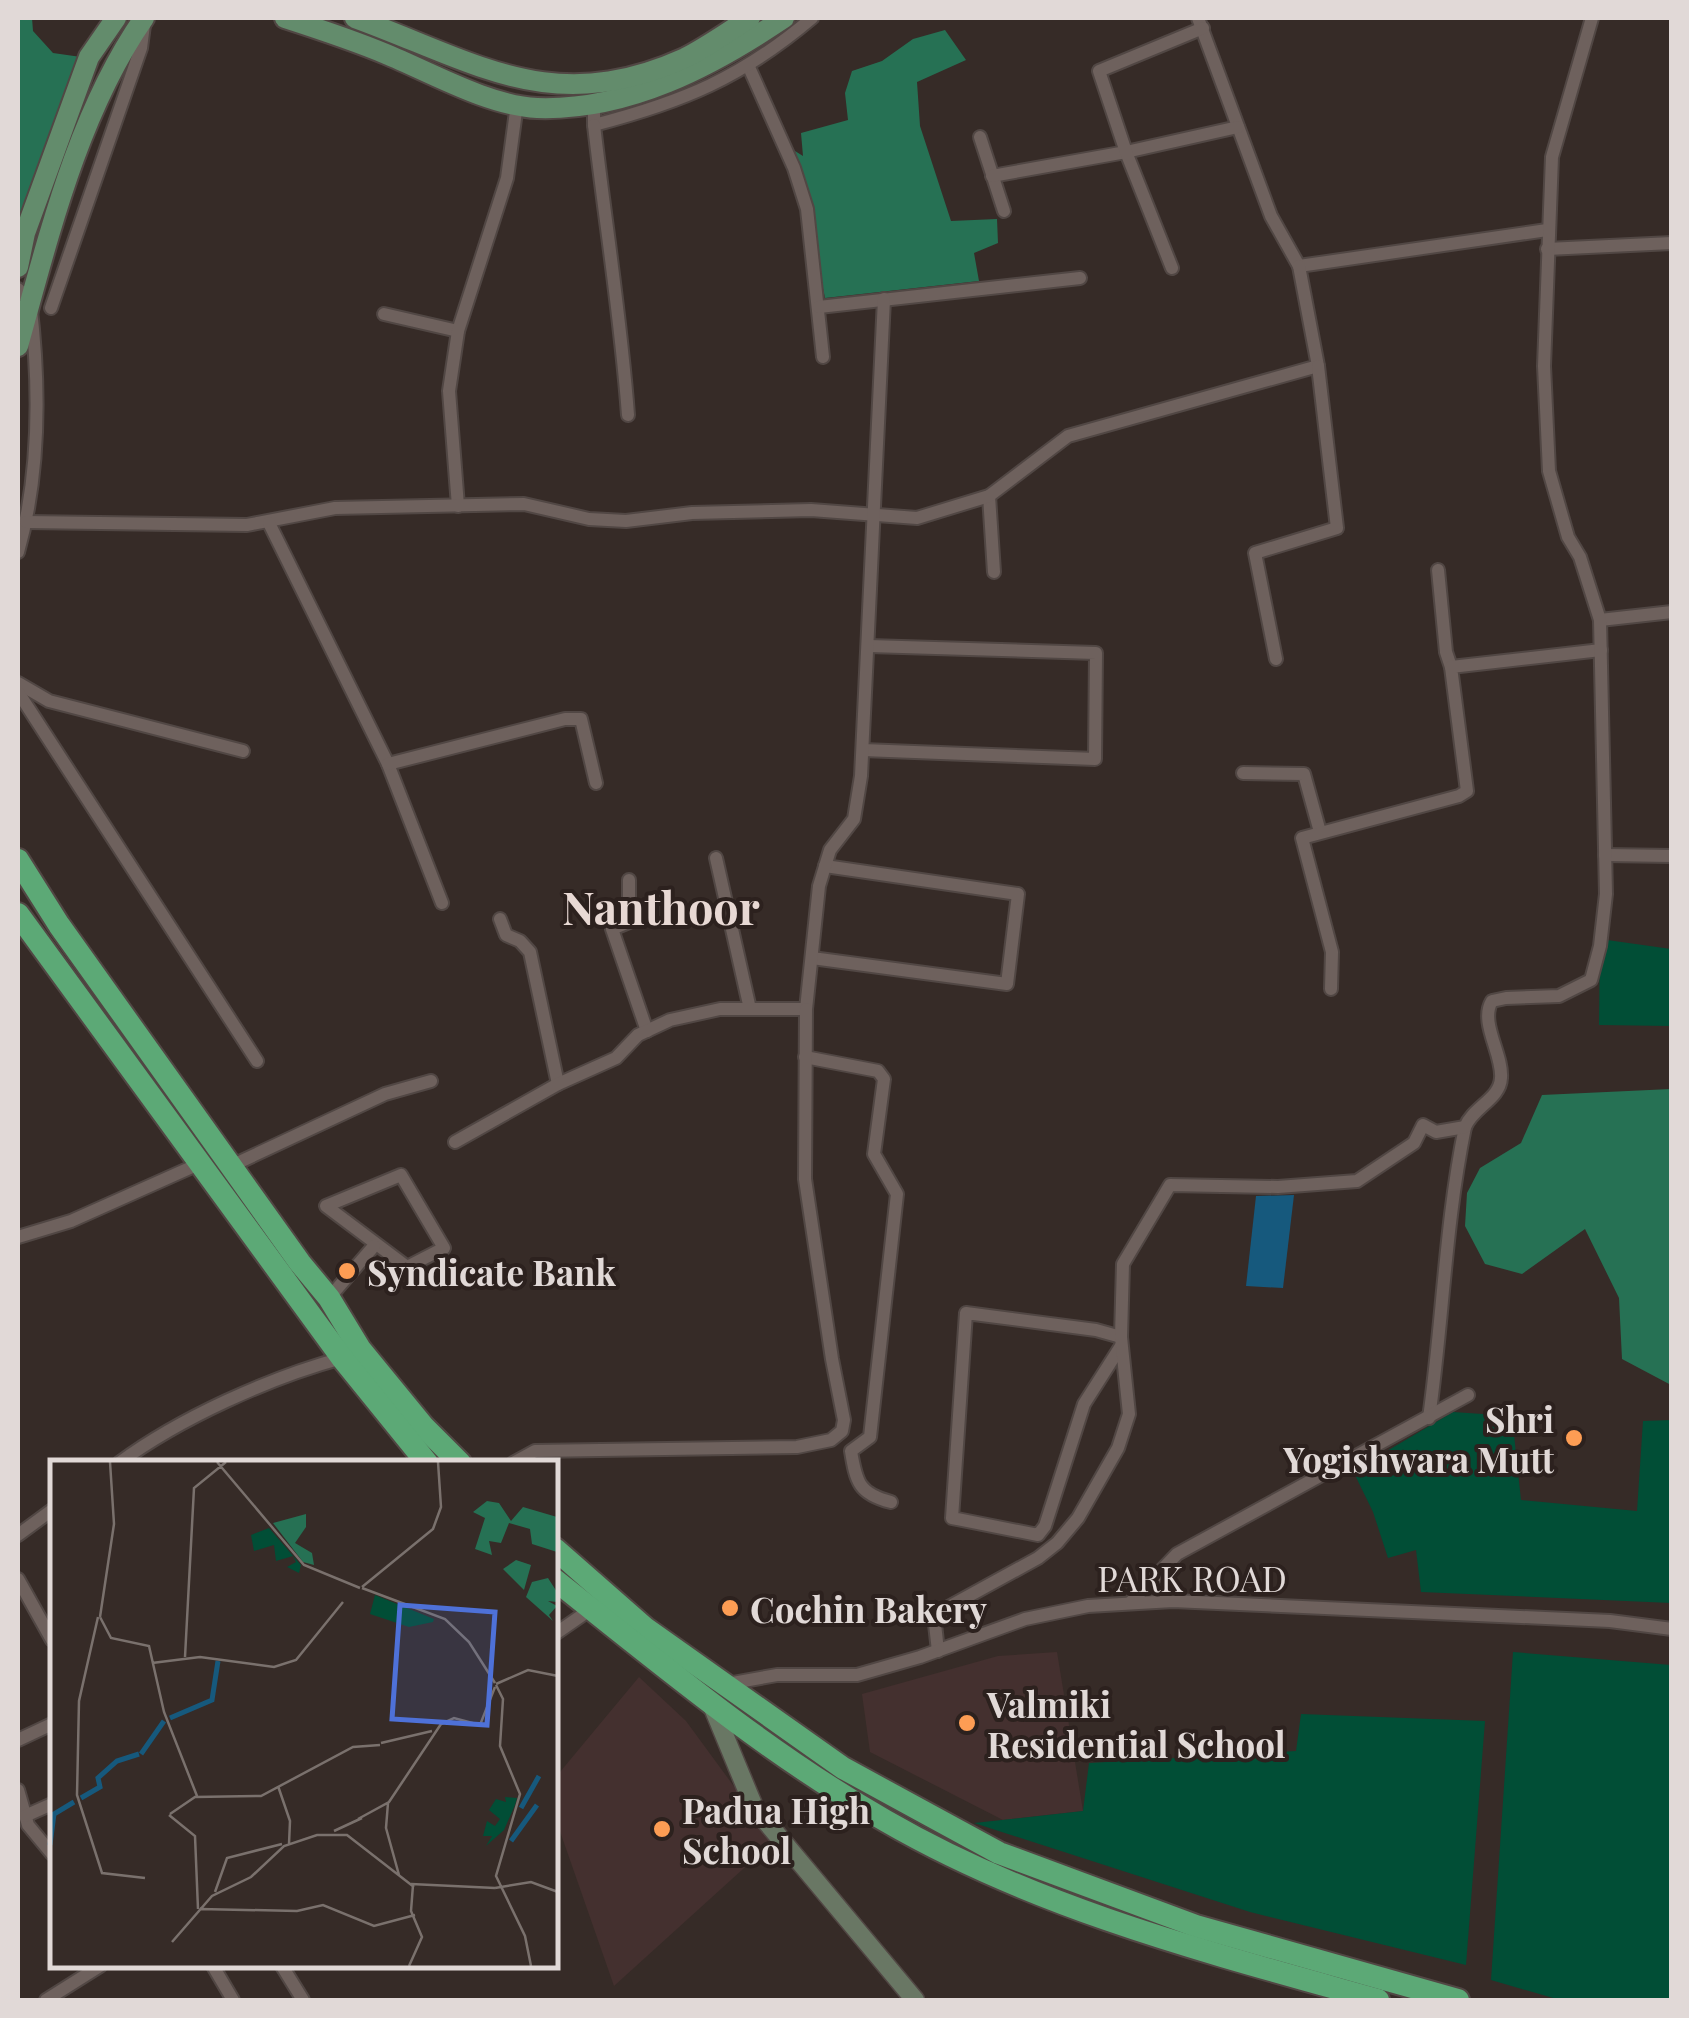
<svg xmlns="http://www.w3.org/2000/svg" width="1689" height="2018" font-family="'Playfair Display',serif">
<rect width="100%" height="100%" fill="#362b27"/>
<g fill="#44302f">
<polygon points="1057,1652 1083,1811 1003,1820 870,1752 862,1694 998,1656"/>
<polygon points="639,1677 686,1721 774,1841 614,1986 555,1817 555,1778"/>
</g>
<g fill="#014e36">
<polygon points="1600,939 1671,949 1671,1026 1599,1025"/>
<polygon points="1453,1412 1512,1416 1521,1500 1637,1511 1643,1421 1671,1420 1671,1603 1421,1592 1416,1550 1388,1558 1373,1512 1353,1471"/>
<polygon points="1513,1652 1671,1665 1671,2000 1560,2000 1491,1980"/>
<polygon points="1301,1714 1485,1721 1466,1965 1250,1912 974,1823 1083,1811 1089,1763 1296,1751"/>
</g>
<g fill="#267154">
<polygon points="18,18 32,18 33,31 53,53 81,57 18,242"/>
<polygon points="945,30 966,60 917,82 920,126 951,221 997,219 998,243 974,253 979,281 825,298 795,151 803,156 801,133 848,120 845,93 852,71 882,61 913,39"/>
<polygon points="1671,1089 1672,1089 1671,1385 1622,1359 1619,1298 1585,1229 1522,1274 1485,1264 1465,1226 1467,1193 1480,1168 1521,1143 1542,1095"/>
</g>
<polygon fill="#16597d" points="1294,1195 1283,1288 1246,1286 1256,1196"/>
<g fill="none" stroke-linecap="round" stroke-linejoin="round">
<defs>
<g id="street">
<polyline points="1198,18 1271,216 1299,266 1547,230"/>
<polyline points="748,65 794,168 807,209 823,357"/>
<path d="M594,103V125C683,102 741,78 812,18"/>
<path d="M594,125C605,222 621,318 628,415"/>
<polyline points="980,137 1004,211"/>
<polyline points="992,176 1126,152 1238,127"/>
<polyline points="1547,249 1672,243"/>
<polyline points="1172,268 1126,152 1099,71 1203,28"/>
<path d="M18,289L30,301C40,384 41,471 18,552"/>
<polyline points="819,307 1080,278"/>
<polyline points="51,308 141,48 144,25"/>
<polyline points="384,314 458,331"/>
<polyline points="989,496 994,572"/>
<polyline points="458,506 449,391 458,331 507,178 517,104"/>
<polyline points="26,522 247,525 335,508 524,504 589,519 626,521 692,513 811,510 917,518 989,496 1068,436 1318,366 1299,266"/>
<polyline points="269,523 388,764 442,903"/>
<polyline points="1438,570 1446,652 1451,667"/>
<polyline points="1600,620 1672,612"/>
<polyline points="1276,659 1255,553 1337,528 1318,366"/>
<polyline points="18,683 49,701 243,751"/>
<polyline points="18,692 257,1061"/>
<polyline points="863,750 1095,759 1096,653 869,646"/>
<polyline points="388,764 565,719 581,719 596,783"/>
<polyline points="1243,773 1304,774 1320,832"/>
<polyline points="1605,855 1672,856"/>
<polyline points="716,858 750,1009"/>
<polyline points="629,880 629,922 612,929 647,1031"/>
<polyline points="500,919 506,935 520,941 530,952 558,1084"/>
<polyline points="812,958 1007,984 1018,894 825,866"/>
<polyline points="1331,989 1332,952 1302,838 1459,796 1467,791 1451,667 1601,650"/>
<path d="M805,1057L878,1071L884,1079L874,1154L897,1194L870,1437L851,1451C856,1482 859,1494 891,1502"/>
<polyline points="455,1142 558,1084 616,1058 638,1035 670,1020 720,1009 806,1009 819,886 830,850 854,819 861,776 884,299"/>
<polyline points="231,1166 385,1094 431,1081"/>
<polygon points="401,1175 444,1248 407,1267 326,1206"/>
<polyline points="18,1237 71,1221 201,1163"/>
<polyline points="329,1298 374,1246"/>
<polyline points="1121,1337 1096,1330 966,1313 952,1518 1038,1535 1045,1526 1084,1404 1121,1346"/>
<path d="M1429,1418C1443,1320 1445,1224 1465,1127"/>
<path d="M119,1463C180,1418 269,1378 342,1358"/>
<polyline points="513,1463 535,1451 797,1447 831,1440 842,1431 844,1420 832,1359 805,1179 806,1009"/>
<polyline points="18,1535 52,1510"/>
<polyline points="18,1579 52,1640"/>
<polyline points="1130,1603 1177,1554 1468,1395"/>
<polyline points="555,1634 591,1609"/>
<path d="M938,1651L934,1615L1038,1558L1057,1543L1078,1518L1118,1448L1129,1414L1121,1337L1123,1264L1170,1185L1278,1187L1357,1181L1414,1143L1423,1125L1436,1132L1465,1127C1473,1107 1500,1099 1501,1078C1503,1054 1479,1022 1492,1001L1506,998L1559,996L1591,980L1600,946L1606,894L1600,620L1580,557L1568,537L1549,471L1544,366L1552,157L1592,18"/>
<polyline points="727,1684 777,1675 857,1675 920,1657 1025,1619 1088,1606 1173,1601 1610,1621 1672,1629"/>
<polyline points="18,1740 52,1724"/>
<polyline points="18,1790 28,1825 52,1854"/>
<polyline points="25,1816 52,1804"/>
<polyline points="213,1966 233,2000"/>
<polyline points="282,1966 303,2000"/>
<polyline points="46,2000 100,1966"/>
</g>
<polyline id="secondary" points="711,1703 754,1807 915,2000"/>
<g id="primary">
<path d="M285,18C319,29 353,40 386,54C430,72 489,106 537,108C628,111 711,67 784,18"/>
<path d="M355,18C476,62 552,118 685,58C707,47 729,31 750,18"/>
<polyline points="18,267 25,233 89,57 116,18"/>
<path d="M18,346C49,235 78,113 144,18"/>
</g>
<g id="highway">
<polyline points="18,860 59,925 300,1263 329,1298 360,1349 423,1426 460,1463"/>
<polyline points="18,914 342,1358 427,1463"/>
<polyline points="555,1549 645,1628 843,1768 999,1853 1196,1926 1458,2000"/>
<path d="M555,1580C662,1665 767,1753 886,1821C1038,1909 1210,1953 1378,2000"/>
</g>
</defs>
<use href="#street" stroke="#514744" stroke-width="16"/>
<use href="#secondary" stroke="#514744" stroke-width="21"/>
<use href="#primary" stroke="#514744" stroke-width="24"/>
<use href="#highway" stroke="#514744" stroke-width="26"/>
<use href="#street" stroke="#6e615d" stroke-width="12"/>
<use href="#secondary" stroke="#697764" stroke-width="18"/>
<use href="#primary" stroke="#638c6c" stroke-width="20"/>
<use href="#highway" stroke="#5ca976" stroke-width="22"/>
</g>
<g fill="#fd9d54" stroke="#2c211e" stroke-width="4">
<circle cx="347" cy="1271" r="10"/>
<circle cx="1574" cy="1438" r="10"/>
<circle cx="730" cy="1608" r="10"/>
<circle cx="967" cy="1723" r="10"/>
<circle cx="662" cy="1829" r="10"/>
</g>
<g text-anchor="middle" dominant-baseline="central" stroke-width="8" stroke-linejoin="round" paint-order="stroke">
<g font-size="35" font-weight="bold" fill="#e1d9d7" stroke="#2c211e" text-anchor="start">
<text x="367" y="1271">Syndicate Bank</text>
<text x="1554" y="1418" text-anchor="end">Shri<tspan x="1554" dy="40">Yogishwara Mutt</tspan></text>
<text x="750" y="1608">Cochin Bakery</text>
<text x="987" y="1703">Valmiki<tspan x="987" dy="40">Residential School</tspan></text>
<text x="682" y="1809">Padua High<tspan x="682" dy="40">School</tspan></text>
</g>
<g font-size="35" fill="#e1d9d7" stroke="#2c211e">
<text x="1192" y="1577">PARK ROAD</text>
</g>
<g font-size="45" font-weight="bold" fill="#e8d9d4" stroke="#2c211e">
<text x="661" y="906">Nanthoor</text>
</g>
</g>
<g transform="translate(50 1460)">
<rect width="508" height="508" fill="#362b27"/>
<path d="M219,68L251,105L249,113L237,107L246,102L243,96L226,101L224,85L204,91L201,75ZM325,135L384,159L383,162L359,167L320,154ZM455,337L467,338L465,345L454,370L436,386L442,376H433L437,361L445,366L450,359L439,350L446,339L456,342Z" fill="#014e36"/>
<path d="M437,41L449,43L461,61L473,47L507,57V92L482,84L480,69L459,63L451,83L439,81L442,95L425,89L435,58L423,52ZM256,54V67L245,83L262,93L264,105L253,102L223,63ZM466,100L481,105L474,130L453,109ZM498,118L507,132V142L498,141L507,146L499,155L503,161L476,137L482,122Z" fill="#267154"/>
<path fill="none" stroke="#16597d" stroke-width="5" d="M120,258L162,240L168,201M91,294L114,261M31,338L50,327L48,318L67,301L89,294M471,348L489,316M461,381L487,345M0,385L4,354L24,342"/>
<path fill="none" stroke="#7a716d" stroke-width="2.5" d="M167,2L254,105L310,128M312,127L383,69L391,47L388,2M312,128L395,159L419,182L445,223M48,157L29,241L27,335L52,413L95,418M50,157L61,178L99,186L114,252L147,336M50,157L64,64L60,2M135,197L144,28L176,2M102,203L150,197L224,207L246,200L293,142M446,224L478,210L508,216M446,225L453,239L450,286L470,334L446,416L475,476L481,506M331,283L382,271M228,326L240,361L239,384M338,343L336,368L349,415M120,354L145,337L211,336L303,287L330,285M119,355L145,376L148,449M308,359L339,342L391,264L404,258L430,265L445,227M284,371L312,358M361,424L445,428M445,428L481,422L508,432M165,432L177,398L232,384M150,449L247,451L273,445L324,466L365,455M122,482L162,436L201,417L234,386L267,375H297L364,427M359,506L372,477L361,451L363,425"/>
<path fill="#4e71d8" fill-opacity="0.15" stroke="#4e71d8" stroke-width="5" d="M350,145L445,152L437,265L342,259Z"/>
<rect width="508" height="508" fill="none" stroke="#e1d9d7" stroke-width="5"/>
</g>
<rect width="1689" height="2018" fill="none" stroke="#e1d9d7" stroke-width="40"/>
</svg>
